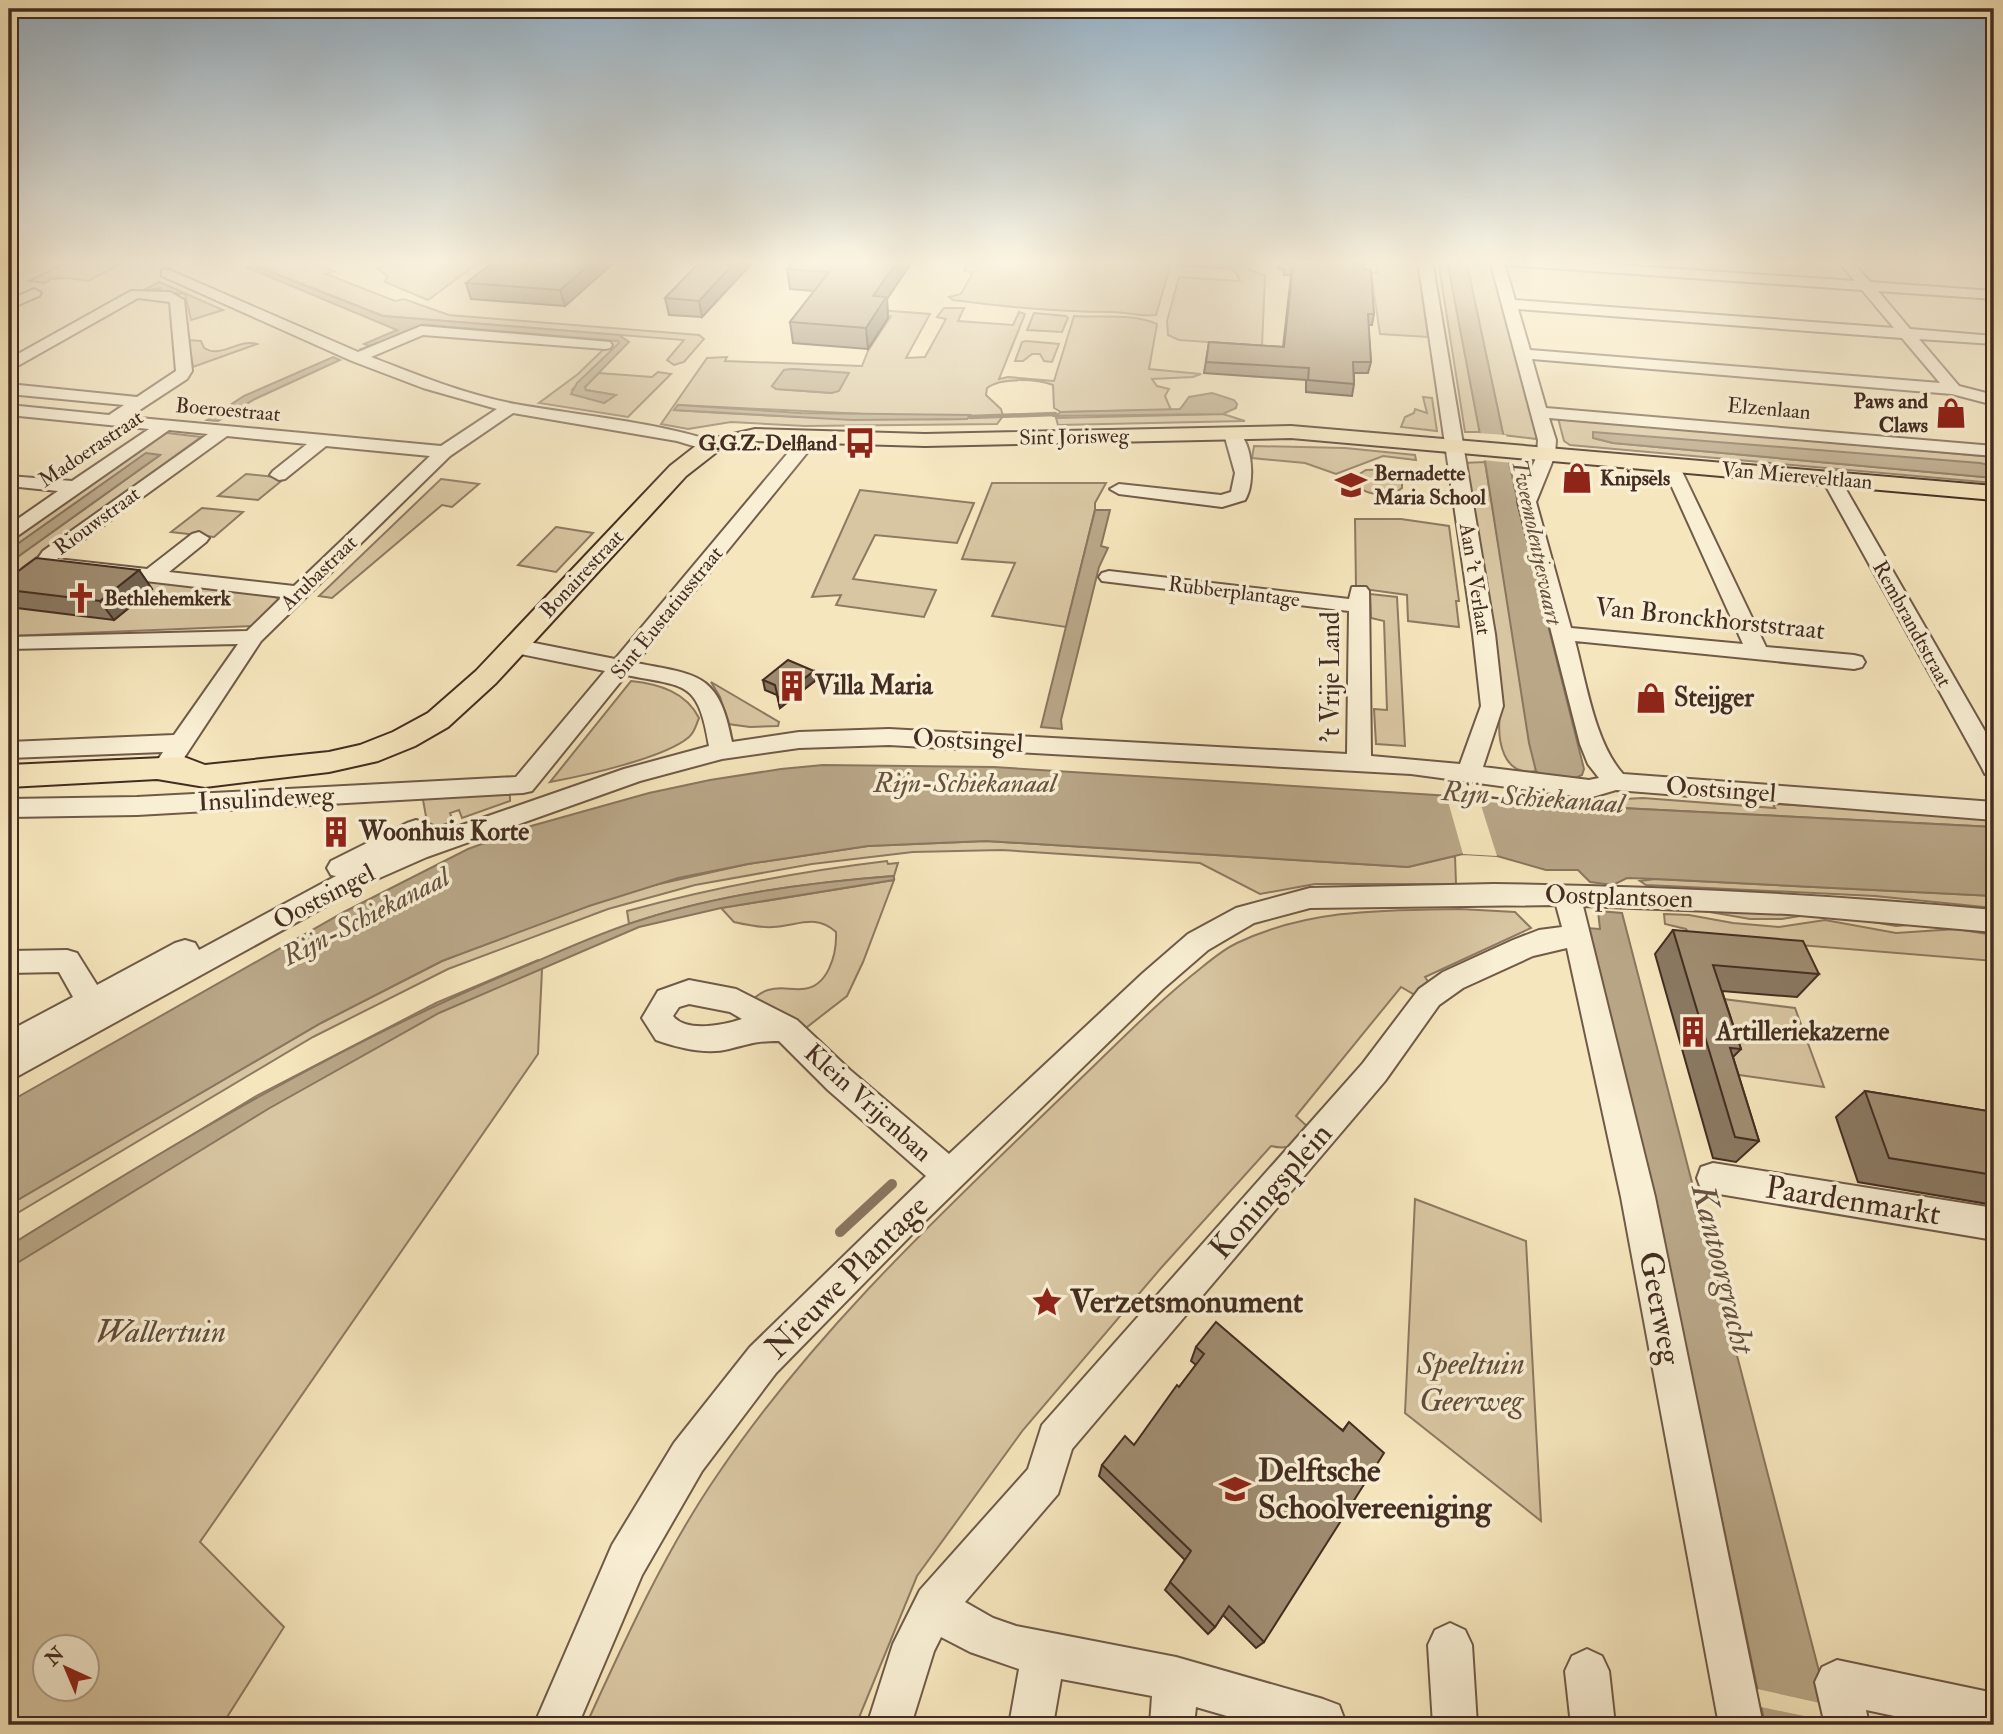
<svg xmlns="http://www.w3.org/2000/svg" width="2003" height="1734" font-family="'IM FELL Double Pica',serif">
<rect width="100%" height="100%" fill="#f6e6bd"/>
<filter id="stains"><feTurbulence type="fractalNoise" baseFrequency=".00286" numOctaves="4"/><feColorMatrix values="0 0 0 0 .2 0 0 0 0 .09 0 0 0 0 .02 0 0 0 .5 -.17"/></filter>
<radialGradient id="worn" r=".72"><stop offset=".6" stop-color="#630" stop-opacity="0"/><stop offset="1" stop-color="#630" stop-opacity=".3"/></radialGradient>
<g fill="#d8c6a2" stroke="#8e7962" stroke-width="2" fill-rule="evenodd">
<polygon points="72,260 123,263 88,281 68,278 51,279 45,283 29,281"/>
<polygon points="263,260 305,260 334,271 326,274 395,301 404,299 449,315 699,335 704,339 684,362 674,365 667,360 684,340 383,316 254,265"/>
<polygon points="382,260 482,260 428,300 385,282 387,276 377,268 392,264"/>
<path d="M969,260H1172L1156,315C1141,317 1127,312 1112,312C1059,312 1005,307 953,300L949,297L961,294L973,272L964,271Z"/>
<polygon points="1183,260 1240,262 1252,271 1265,275 1262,346 1179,340 1168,335 1167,321 1179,277 1240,281 1234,269 1182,266"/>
<polygon points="1375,260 1417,260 1428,337 1380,334 1371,273 1378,273"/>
<polygon points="1438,260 1447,260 1480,432 1465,432"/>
<polygon points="1466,260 1492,260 1543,435 1536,439 1503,435"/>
<polygon points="159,282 223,310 191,320 185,294 155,292 161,288 142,291"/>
<path d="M825,306L930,314L906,358L925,357L946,319L937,317L944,308H964L958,321L1013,325L1019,312L1025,314L999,379L1008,377L1054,381L1074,316C1100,318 1132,313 1157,324L1149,369L1201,374L1193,377L1152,379L1157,386L1169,389L1165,396L1171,410L1061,412L1054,408L1053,385C1037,379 1001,377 987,388L986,395L1001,409L1003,416L997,424L805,426L731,422L688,429L661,424L707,358L727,357L725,361L862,366L868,351L891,316L822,311ZM793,369L848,373L832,393L776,389L772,386L784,370ZM678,405L967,419C869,420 773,417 675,410Z"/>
<polygon points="1034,313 1066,316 1068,318 1062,332 1027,330"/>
<polygon points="428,325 618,341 620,343 572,390 604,403 615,395 586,390 585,387 599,373 652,377 658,372 671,374 628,417 539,403 578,374 609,344 423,328 366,351 361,349"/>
<path d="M188,340L201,341L204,348C221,359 239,338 257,344L193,367Z"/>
<polygon points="1026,341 1059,344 1052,362 1044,361 1040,354 1032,354 1023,361 1015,361 1022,342"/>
<polygon points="1423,397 1432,398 1437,431 1401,427 1405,417 1414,413 1415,409 1427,413"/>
<polygon points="1223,414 1245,421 1058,425 1056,418"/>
<polygon points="1558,418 1994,457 1994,466 1593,433 1593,438 1613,443 1994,478 1994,483 1570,445 1564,441"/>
<polygon points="159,432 201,437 23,567 272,595 279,599 253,626 9,636 9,607 28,593 9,585 9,563 159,456 145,454 9,550 9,536"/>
<polygon points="1254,446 1345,448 1415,455 1416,460 1383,456 1336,474 1305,463 1252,458"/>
<path d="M1485,462L1536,771C1502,777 1497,739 1500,714L1463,463Z"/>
<path d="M1366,470C1379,469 1392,471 1402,481V488C1389,499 1359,496 1353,478Z"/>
<polygon points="246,474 285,478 258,500 218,496"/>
<polygon points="441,479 479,484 452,507 442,505 332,598 319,596"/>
<polygon points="992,483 1106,483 1095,503 1095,510 1066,627 992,616 1015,563 962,559"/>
<polygon points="860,490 974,503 957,543 875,535 853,579 936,590 924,617 836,605 841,595 812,597"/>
<polygon points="202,508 243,512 214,537 171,532"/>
<polygon points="1355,519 1401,519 1449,526 1459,601 1456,601 1459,627 1408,621 1407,595 1356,588"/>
<polygon points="556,527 593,533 556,572 518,565"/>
<polygon points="1370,594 1397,597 1405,746 1376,744 1374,709 1387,710 1384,621 1371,618"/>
<path d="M631,681C659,684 686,692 699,718C696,725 695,732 689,737C665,758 583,776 550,782Z"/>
<polygon points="711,682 779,722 778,726 750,727 728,724 720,697"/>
<polygon points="504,791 510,796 510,801 462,818 459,810 450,813 453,821 438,827 427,822 423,800 427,797"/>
<polygon points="1643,798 1775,808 1773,804 1994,816 1994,827 1621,808 1623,799"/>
<polygon points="986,841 1408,867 1455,856 1456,884 1315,884 1260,894 1200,863 1002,850 913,852 812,864 695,885 608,909 448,969 313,1037 9,1218 9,1205 321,1023 442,961 522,929 637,889 748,864 868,846"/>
<path d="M887,861L888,864L898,863L894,876C806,883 713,895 629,924L627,911C715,887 796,872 887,861Z"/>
<polygon points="1655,879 1994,896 1994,908 1875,896 1646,885 1640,881"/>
<path d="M894,880L863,962L847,996L793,1038L745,1005C752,1000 760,992 768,990C781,986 790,990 802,989C828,988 837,954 836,932C816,913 797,926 773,927C760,928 747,925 734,922L721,908Z"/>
<polygon points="1681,907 1942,922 1896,926 1844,917 1806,915 1782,919 1750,919"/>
<path d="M1460,909L1515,912L1531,928L1425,977L1429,983L1415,995L1401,987L1296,1116L1309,1128C1297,1144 1292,1151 1271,1146L1161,1268L1023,1430L917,1576L856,1725H586C625,1640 665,1551 718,1474C816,1329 946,1209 1071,1088C1114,1047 1155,1004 1201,968C1212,959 1224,949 1237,943C1308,909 1383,910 1460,909Z"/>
<polygon points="1664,914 1689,915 1733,923 1779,927 1825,920 1896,933 1956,929 1994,935 1994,961 1691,936 1686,929 1665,924"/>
<path d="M538,960L542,970L538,1054L200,1542L284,1627L222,1725H9V1246L258,1095L436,1003ZM46,1646H88V1688H46Z"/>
<polygon points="1707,997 1795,1008 1824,1087 1732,1074"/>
<polygon points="1415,1199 1526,1241 1541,1521 1405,1413"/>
</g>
<g fill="#b9a788" stroke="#8a765f" stroke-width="2">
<polygon points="255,260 263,260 255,266 383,316 619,335 629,342 585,387 586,390 616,395 604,403 571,394 577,383 619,343 618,341 428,325 369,346 364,344 397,330 246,267"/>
<polygon points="1447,260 1466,260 1520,513 1584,769 1582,775 1573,779 1587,798 1607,801 1621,808 1994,827 1994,896 1656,879 1627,878 1613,885 1590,882 1578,870 1546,870 1497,856 1463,854 1408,867 986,841 868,846 748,864 678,878 589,906 442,961 321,1023 9,1205 9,1102 344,912 468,849 531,826 649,793 710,780 781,769 823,765 994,767 1547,802 1551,796 1545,777 1536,771 1529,743 1485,461"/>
<polygon points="333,357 340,360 255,399 218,421 207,420 244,396"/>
<polygon points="793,369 849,373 839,391 832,393 776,389 772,386 784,370"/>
<polygon points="1212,393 1234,400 1237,404 1236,408 1223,414 1055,416 1061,412 1180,409 1189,397"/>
<polygon points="678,405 801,413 970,415 967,419 852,420 674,410"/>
<polygon points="1593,432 1980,463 1994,466 1994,478 1613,443 1593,438"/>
<polygon points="146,453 160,455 9,563 9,550"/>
<polygon points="1095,510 1110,510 1101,546 1108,548 1099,567 1061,720 1062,729 1041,727"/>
<path d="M894,876V880L721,908L639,927L439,1013L268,1109L9,1268V1246C174,1143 341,1043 521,968C561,951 601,932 644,919C722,894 813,882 894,876Z"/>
<polygon points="1598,911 1622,913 1833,1725 1765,1725 1699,1411 1587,928 1600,929"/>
</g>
<g fill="#f6e6bd">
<polygon points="1477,433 1506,435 1513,463 1481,460"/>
<polygon points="1447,798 1479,799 1497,856 1463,854"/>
<polygon points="1757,1689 1829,1705 1833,1722 1761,1707"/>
</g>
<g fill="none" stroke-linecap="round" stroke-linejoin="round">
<polyline stroke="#8a765f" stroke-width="4.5" points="970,417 1055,414"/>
<polyline stroke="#8a765f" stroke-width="10" points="840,1232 892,1184"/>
<defs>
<g id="minor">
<polygon points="9,260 22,260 9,267"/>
<path d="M1418,260H1432L1495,634L1503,706L1483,767L1589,780L1599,778L1588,764L1580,744L1518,502L1537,455L1538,440L1490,260H1543L1855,281L1837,260H1851L1870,282L1994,291V299L1878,291L1910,329L1994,336V344L1919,339L1959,386L1994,395V405L1952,394L1532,359L1546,408L1994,446V456L1549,418L1556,440L1555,455L1536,502L1571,628L1743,644L1662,465L1665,461H1677L1766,647L1854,655L1862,657L1865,662L1862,667L1854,669L1575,641C1586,682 1595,743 1623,774L1994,802V820L1616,790L1589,798L1411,774L889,745L799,748L722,759L640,781L427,857L368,883L9,1081V1031L73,997L59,972L9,973V951L67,950L77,953L97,985L175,943L185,940L195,943L199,950L336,876L331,875L327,868L331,861L407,823L416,820L425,823L429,829L425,835L413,842L624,769L709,746C698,680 686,687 626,675L532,791L523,793L137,815L9,817V799L137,797L516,777L605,671L506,651L503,646L506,641L514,639L615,659L803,435H815L818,439L815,443L636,663C697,675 719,672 732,742L799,732L889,729L1347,754L1349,611L1102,581L1099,577L1102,573L1109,571L1349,599L1352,587H1366L1369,591L1371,756L1460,764L1481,706L1473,634ZM1505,265L1862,290L1894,328L1515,300ZM1518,309L1902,338L1940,383L1530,350Z"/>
<path d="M167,269L358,352L421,326L610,342L612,345L610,348L605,349L423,335L371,357C418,375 466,395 515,404C582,416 651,421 716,442L719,446L710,451L677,441L513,413L450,456L261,641L172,776L163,778L154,776L151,770L163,752L9,758V742L174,735L238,644L9,649V637L247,631L282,597L52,570L39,565L36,561L43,551L208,434L169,430L16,537L9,539V525L58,491L9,486V476L72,481L149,429L9,415V405L109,415L124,405L9,394V384L137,397L176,371L170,302L138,298L14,368L9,370V359L131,291L170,292L184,300L192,371L187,379L129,417L441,446L497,409L423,388L352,361L162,276V270ZM227,436L307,444L273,471L270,475L279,480L285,479L326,446L430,456L294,586L169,572L206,542L209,538L199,532L192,534L147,569L57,559Z"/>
<polygon points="34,289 41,293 39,296 9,309 9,300"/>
<path d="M1232,429C1253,434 1256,484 1245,500L1222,507L1119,494L1110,489L1119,484L1221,495L1231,492L1235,473L1224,434Z"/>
<polygon points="1831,474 1840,479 1994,747 1994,776 1985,774 1982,768 1822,479"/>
<path d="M1494,884C1661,886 1828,895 1994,910V932L1788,914L1583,906L1655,1197L1763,1725H1719L1621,1197L1567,948L1533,956L1463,988L1439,1005L1385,1081L1072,1449L1058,1494L965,1602L993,1618L1016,1626L1176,1657L1323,1699L1339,1705L1345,1721L1344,1725H1258L1196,1707L1194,1725H1150L1152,1696L1061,1679L1053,1725H1009L1019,1669L970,1652L941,1637L934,1651L911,1725H867L893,1644L920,1590L1028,1469L1042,1425L1363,1063L1419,989L1443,972L1513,940L1539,930L1562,927L1556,905L1310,908L1254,923L1208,950L1163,989L919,1227L776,1373L702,1471L642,1575L578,1725H534L612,1545L674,1443L750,1347L926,1176L828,1090L779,1041C756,1041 750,1044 729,1049C706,1055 679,1048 656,1040L642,1018L658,991L689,980L736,989L797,1020L850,1070L949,1154L1143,973L1188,934L1236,908L1310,888ZM689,1004L730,1012L742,1019C725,1025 686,1033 673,1016L679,1007Z"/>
<polygon points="1713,1163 1994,1208 1994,1240 1713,1193 1701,1189 1697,1178 1701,1167"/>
<polygon points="1450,1623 1465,1630 1472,1645 1477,1725 1433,1725 1428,1645 1435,1630"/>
<polygon points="1587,1649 1602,1656 1609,1671 1615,1725 1571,1725 1565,1671 1572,1656"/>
<polygon points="1837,1660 1994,1693 1994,1725 1937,1725 1866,1710 1869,1725 1825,1725 1815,1682 1822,1667"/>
</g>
<polygon id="major" points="1291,426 1994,486 1994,500 1291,438 925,446 755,441 718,451 686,476 496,683 448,727 415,746 378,761 329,772 205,787 157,779 9,787 9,765 184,757 205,765 329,752 360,745 393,732 428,713 476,671 670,466 702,441 755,429 925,434"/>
</defs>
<use href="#minor" stroke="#705a48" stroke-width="4"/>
<use href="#major" stroke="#432c21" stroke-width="4"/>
<use href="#minor" fill="#f9efd4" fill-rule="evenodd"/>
<use href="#major" fill="#f6e6bd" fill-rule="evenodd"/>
</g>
<g fill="#8a7962" stroke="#432c21" stroke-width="2">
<polygon points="617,260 565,306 471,299 466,283"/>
<polygon points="702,260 752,260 753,262 702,317 669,315 665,298"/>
<polygon points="913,260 887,299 888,318 868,349 793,343 790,322 814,291 790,289 787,269"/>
<polygon points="1279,260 1364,260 1364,269 1374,314 1372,325 1368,325 1371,362 1368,373 1354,373 1354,384 1352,396 1306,392 1306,380 1204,373 1209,342 1283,347 1291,275 1284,275 1284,270 1278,269"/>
<polygon points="139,570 152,589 114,620 9,607 9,578"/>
<polygon points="814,671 816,680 780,708 777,695 765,690 763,680"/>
<polygon points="1673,930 1819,974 1797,997 1722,991 1741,1049 1733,1057 1759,1141 1736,1162 1713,1158 1655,954"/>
<polygon points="1865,1091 1994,1112 1994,1205 1858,1182 1836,1117"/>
<polygon points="1196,1347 1343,1430 1349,1422 1264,1642 1256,1648 1223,1615 1215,1627 1208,1634 1165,1590 1185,1560 1099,1476 1102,1465 1134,1445 1196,1365 1191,1361"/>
</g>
<g fill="#706350" stroke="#432c21" stroke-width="2">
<polygon points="595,260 617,260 565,306 560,290"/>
<polygon points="737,260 752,260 753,262 702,317 699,301"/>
<polygon points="898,260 913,260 887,299 888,318 868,349 866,328 873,296"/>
<polygon points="139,570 152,589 114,620 100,601"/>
<polygon points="814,671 816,680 780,708 778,698"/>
</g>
<g fill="#a08d72" stroke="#432c21" stroke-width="2">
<polygon points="496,260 595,260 560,290 466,283"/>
<polygon points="702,260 737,260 699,301 665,298"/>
<polygon points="796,260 898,260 873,296 886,297 866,328 790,322 829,272 787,269"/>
<polygon points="1286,260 1364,260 1364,269 1371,270 1374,314 1368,314 1371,362 1353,362 1354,384 1308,380 1309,368 1206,362 1209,342 1284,347 1293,265 1286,264"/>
<polygon points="36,558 139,570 100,601 9,590 9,578"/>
<polygon points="788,660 814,671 778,698 775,685 763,680"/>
<polygon points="1673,930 1803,941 1819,974 1713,965 1741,1049 1730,1048 1759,1141 1735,1137"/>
<polygon points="1865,1091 1994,1112 1994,1175 1889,1158"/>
<polygon points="1216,1322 1343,1431 1349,1422 1384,1453 1264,1642 1229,1606 1215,1627 1170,1582 1191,1551 1102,1465 1125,1436 1134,1445 1177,1385 1179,1387 1204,1354 1196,1347"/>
</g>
<linearGradient id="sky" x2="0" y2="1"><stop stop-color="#95afc2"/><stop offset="0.52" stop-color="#fbf4e1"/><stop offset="1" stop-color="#fbf4e1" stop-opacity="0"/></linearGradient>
<rect width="2003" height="503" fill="url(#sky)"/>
<defs>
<symbol id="shop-bare" viewBox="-9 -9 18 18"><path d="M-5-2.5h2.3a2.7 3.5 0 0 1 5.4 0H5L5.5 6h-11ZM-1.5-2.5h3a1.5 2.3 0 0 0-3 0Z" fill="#8f2418" stroke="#f9efd4" stroke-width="2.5" paint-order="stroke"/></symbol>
<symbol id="bus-bare" viewBox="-9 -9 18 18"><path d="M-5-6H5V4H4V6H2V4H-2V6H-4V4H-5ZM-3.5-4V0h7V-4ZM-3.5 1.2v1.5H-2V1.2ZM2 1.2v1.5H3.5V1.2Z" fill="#8f2418" stroke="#f9efd4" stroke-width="2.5" paint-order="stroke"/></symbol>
<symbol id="school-bare" viewBox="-9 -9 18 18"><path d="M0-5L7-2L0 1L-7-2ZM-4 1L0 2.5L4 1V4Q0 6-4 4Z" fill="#8f2418" stroke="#f9efd4" stroke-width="2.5" paint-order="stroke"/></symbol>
<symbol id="church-bare" viewBox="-9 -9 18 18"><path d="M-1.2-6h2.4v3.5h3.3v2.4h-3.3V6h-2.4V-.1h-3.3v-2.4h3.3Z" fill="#8f2418" stroke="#f9efd4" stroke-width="2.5" paint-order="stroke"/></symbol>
<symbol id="building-bare" viewBox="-9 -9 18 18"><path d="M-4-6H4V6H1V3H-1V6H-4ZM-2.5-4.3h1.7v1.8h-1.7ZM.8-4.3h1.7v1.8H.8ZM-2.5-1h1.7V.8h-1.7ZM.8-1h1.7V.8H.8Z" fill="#8f2418" stroke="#f9efd4" stroke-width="2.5" paint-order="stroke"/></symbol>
<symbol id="sight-bare" viewBox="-9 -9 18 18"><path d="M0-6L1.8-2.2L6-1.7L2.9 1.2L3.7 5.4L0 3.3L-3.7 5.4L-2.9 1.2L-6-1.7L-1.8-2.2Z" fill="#8f2418" stroke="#f9efd4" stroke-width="2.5" paint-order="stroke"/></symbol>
</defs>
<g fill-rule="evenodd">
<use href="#shop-bare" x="1929" y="391" width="44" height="44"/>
<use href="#bus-bare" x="838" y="421" width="44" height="44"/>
<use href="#shop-bare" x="1555" y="456" width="44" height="44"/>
<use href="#school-bare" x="1329" y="463" width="44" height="44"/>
<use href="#church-bare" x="59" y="576" width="44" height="44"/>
<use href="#building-bare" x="770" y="664" width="44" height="44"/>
<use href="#shop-bare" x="1629" y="676" width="44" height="44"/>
<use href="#building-bare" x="314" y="810" width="44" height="44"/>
<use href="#building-bare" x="1671" y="1010" width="44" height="44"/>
<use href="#sight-bare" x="1025" y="1280" width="44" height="44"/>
<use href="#school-bare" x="1213" y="1467" width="44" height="44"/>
</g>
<g text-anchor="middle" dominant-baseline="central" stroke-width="7" stroke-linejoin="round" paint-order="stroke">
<g font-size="21" font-weight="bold" fill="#432c21" stroke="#f9efd4" text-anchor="start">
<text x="1928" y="401" text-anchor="end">Paws and<tspan x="1928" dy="24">Claws</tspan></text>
<text x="837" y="443" text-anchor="end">G.G.Z. Delfland</text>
<text x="1374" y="473">Bernadette<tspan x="1374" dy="24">Maria School</tspan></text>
<text x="1600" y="478">Knipsels</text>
<text x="104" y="598">Bethlehemkerk</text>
</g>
<g font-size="21" fill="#432c21" stroke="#f9efd4">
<text transform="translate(1769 409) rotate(5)">Elzenlaan</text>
<text transform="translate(228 410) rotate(5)">Boeroestraat</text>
<text transform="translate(1074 437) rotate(-1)">Sint Jorisweg</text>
<text transform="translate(91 449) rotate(-34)">Madoerastraat</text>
<text transform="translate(1797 476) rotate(5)">Van Miereveltlaan</text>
<text transform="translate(97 521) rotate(-36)">Riouwstraat</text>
<text transform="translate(319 573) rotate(-44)">Arubastraat</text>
<text transform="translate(582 574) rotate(-47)">Bonairestraat</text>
<text transform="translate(1475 579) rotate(81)">Aan 't Verlaat</text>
<text transform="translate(1234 592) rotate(7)">Rubberplantage</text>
<text transform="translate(667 613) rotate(-51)">Sint Eustatiusstraat</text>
<text transform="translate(1912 624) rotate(61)">Rembrandtstraat</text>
</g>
<g font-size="23" font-style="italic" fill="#665140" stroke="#f9efd4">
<text transform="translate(1537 542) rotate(78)">Tweemolentjesvaart</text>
</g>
<g font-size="26" fill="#432c21" stroke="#f9efd4">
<text transform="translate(1710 619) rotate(6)">Van Bronckhorststraat</text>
<text transform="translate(1331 677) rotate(-90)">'t Vrije Land</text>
<text transform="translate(968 741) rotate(3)">Oostsingel</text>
<text transform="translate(1721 790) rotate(4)">Oostsingel</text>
<text transform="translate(266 799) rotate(-3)">Insulindeweg</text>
<text transform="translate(324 897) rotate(-28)">Oostsingel</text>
<text transform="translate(1619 897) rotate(2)">Oostplantsoen</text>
<text transform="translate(868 1103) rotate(42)">Klein Vrijenban</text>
</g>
<g font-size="26" font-weight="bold" fill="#432c21" stroke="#f9efd4" text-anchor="start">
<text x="815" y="686">Villa Maria</text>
<text x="1674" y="698">Steijger</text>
<text x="359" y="832">Woonhuis Korte</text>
<text x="1716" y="1032">Artilleriekazerne</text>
</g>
<g font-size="28" font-style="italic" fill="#665140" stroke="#f9efd4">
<text x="965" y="783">Rijn-Schiekanaal</text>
<text transform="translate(1533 798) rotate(4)">Rijn-Schiekanaal</text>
<text transform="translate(366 917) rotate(-27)">Rijn-Schiekanaal</text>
</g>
<g font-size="32" fill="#432c21" stroke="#f9efd4">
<text transform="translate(1271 1191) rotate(-49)">Koningsplein</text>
<text transform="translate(1853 1201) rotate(9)">Paardenmarkt</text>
<text transform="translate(847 1277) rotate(-45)">Nieuwe Plantage</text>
<text transform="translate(1660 1308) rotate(79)">Geerweg</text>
</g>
<g font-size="32" font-weight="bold" fill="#432c21" stroke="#f9efd4" text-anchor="start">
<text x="1070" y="1302">Verzetsmonument</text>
<text x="1258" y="1471">Delftsche<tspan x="1258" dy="37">Schoolvereeniging</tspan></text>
</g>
<g font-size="32" font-style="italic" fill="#614b3b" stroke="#f9efd4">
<text x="161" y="1332">Wallertuin</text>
<text x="1471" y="1364">Speeltuin<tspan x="1471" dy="37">Geerweg</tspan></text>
</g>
<g font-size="33" font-style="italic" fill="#665140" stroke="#f9efd4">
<text transform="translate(1723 1269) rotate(76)">Kantoorgracht</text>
</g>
</g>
<rect width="2003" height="1734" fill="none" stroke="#f6e6bd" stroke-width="35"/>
<rect x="10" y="10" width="1982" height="1713" fill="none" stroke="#432c21" stroke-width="3.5"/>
<rect x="18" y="18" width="1968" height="1699" fill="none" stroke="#432c21" stroke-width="2"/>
<g transform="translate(66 1668) rotate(316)"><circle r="33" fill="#f9efd4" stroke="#b0a18c" stroke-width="2"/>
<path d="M0-5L12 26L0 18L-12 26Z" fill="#8f2418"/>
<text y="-10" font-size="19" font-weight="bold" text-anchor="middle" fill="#432c21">N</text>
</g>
<rect width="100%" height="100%" filter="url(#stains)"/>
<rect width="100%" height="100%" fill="url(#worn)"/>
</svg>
